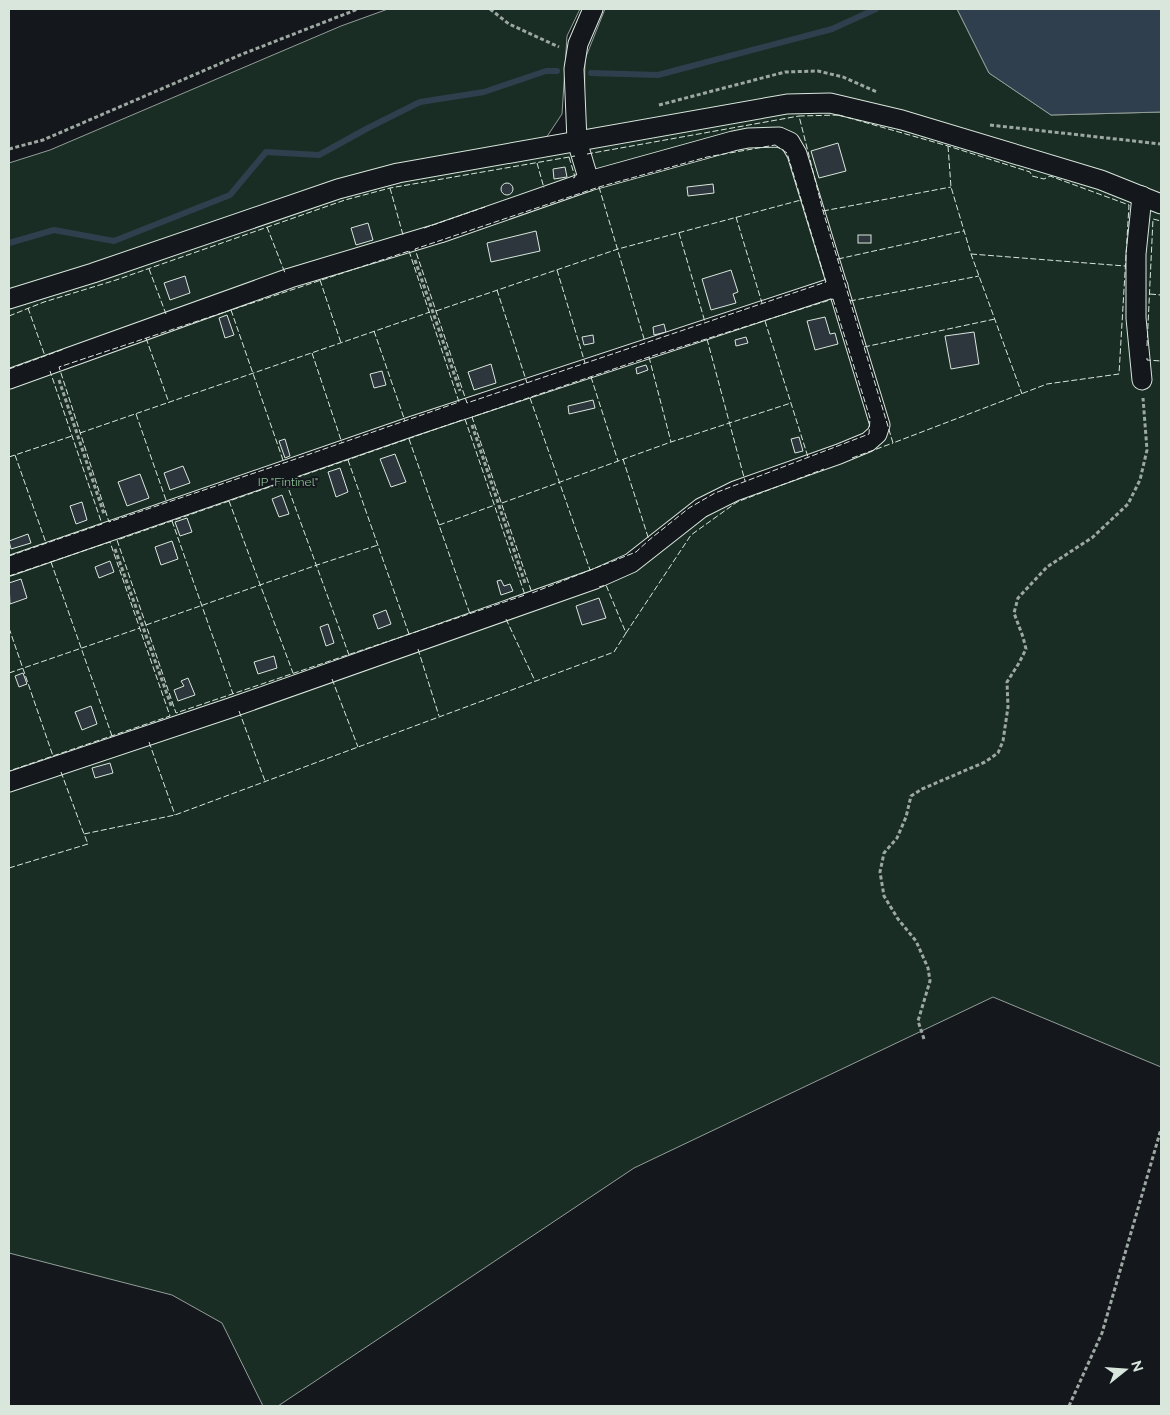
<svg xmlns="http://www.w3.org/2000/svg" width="1170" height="1415" font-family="Raleway,sans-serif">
<rect width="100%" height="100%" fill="#14181c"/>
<polygon fill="#1a2d24" stroke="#939e99" points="388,9 580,9 567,36 562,114 546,138 584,131 585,59 605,9 957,9 989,73 1051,115 1161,112 1161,1067 993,997 634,1168 278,1406 263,1406 222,1323 172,1295 9,1253 9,163 50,150 341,26"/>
<polygon fill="#2f3f4d" stroke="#939e99" points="957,9 1161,9 1161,112 1051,115 989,73"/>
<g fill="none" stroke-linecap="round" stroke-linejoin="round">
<g stroke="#2f3f4d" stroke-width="6">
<polyline points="591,73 658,75 832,29 876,9"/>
<polyline points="9,243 54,230 114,241 230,195 266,152 319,155 368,128 420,102 484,92 546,71 557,71"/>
</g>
</g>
<g fill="#2c363c" stroke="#d8e6dc">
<polygon points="838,143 846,171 819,178 811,151"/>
<polygon points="565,167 567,177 554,179 553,169"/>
<circle cx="507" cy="189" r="6"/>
<polygon points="713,184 714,193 688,196 687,187"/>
<polygon points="368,223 373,240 356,245 351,228"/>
<polygon points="536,231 540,251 491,262 487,243"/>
<rect x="858" y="235" width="13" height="8"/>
<polygon points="731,270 738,292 733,294 736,303 711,310 702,279"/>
<polygon points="185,276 190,293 170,300 164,283"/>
<polygon points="227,315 234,335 225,338 219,318"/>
<polygon points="825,317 830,334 835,333 838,344 815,350 807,321"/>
<polygon points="664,324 666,332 654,335 653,327"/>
<polygon points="974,332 979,364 951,369 945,336"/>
<polygon points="593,335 594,343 584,345 582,337"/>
<polygon points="746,337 748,343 736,346 735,340"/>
<polygon points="491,364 496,383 474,390 468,372"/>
<polygon points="646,365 648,370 637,374 636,368"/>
<polygon points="382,371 386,385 374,388 370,374"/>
<polygon points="593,400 595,408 569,414 568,406"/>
<polygon points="799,437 803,451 795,453 791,439"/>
<polygon points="285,439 290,456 285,458 279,441"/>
<polygon points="395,454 406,482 391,487 380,459"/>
<polygon points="183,466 190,483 170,490 164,473"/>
<polygon points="340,468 348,492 336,497 328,472"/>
<polygon points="140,474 149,498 127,506 118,482"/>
<polygon points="282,495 289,514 279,517 272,499"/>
<polygon points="82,502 87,520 76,524 70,506"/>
<polygon points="187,518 192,532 180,536 175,522"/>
<polygon points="28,534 31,543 11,549 9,541"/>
<polygon points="172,541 178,559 161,565 155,547"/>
<polygon points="110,561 114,572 99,578 95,567"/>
<polygon points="21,579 27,598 10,604 9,583"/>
<polygon points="501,580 504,586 510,584 513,591 501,595 497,581"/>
<polygon points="599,598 606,618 582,625 576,606"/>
<polygon points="386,610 391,624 378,629 373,615"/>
<polygon points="328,624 334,643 326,646 320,627"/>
<polygon points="274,656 277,668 258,674 254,662"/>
<polygon points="23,673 27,684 19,687 15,676"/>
<polygon points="188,678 195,695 178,701 174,690 184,686 181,681"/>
<polygon points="91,706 97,724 82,730 75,712"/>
<polygon points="110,763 113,773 95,778 92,768"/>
</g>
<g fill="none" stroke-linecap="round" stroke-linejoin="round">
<defs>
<g id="street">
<polyline points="589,181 577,141 574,69 578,44 593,9"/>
<polyline points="9,299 93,273 338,189 398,173 787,104 830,103 902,120 1101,180 1161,204"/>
<polyline points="9,379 290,278 440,233 589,181 733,141 748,138 779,137 790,142 797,154 880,425 877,434 868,442 839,454 735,491 701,508 631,563 595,579 230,708 9,782"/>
<polyline points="1142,380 1136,318 1136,254 1142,196"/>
<polyline points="9,566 413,426 838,286"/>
</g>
</defs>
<use href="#street" stroke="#d8e6dc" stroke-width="21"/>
<g stroke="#9da8a2" stroke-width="3" stroke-dasharray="4 2.5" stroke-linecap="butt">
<polyline points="490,9 509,24 559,47"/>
<polyline points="659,105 785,72 818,71 843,77 877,92"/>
<polyline points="990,125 1161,144"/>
<polyline points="9,149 43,140 240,55 358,9"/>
<polyline points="415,260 460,391"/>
<polyline points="59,380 104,514"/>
<polyline points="472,425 525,583"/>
<polyline points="115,549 172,708"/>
<polyline points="924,1039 918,1021 930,981 928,968 916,941 898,919 884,896 880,872 884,853 897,838 906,817 911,796 922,789 985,762 998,753 1003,741 1008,707 1007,682 1019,663 1026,649 1023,637 1014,613 1018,598 1047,567 1093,537 1128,504 1140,480 1147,450 1143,398"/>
<polyline points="1069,1406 1102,1333 1161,1129"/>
</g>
<use href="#street" stroke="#14181c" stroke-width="19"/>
<g stroke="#d8e6dc" stroke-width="1" stroke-dasharray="6 2.5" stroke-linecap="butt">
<polygon points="839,115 948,146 1030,172 1032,176 1044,179 1050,176 1129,205 1119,374 1047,384 893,443 823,211 799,116"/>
<polygon points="775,145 787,153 826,282 467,403 415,249 599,187 707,157"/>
<polyline points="948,146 951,187 971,254 1022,394"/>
<polyline points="587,154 799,116"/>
<polyline points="569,157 575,177 573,178"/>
<polyline points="537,163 544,188"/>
<polyline points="599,187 645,342"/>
<polyline points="390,188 403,235"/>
<polyline points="823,211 951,187"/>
<polyline points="736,217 762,303"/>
<polyline points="267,227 285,273"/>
<polyline points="424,228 485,207"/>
<polyline points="679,233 705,322"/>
<polygon points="409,251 459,402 284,463 109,522 59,367"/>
<polyline points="971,254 1125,266"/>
<polyline points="838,259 964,231"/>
<polyline points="149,269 166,314"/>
<polyline points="557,270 585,363"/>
<polyline points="320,280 341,343"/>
<polyline points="497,290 527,383"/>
<polyline points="1150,294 1161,295"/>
<polygon points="833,299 870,418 869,434 715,493 689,508 649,540 636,552 532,593 472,417 649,357"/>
<polyline points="850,301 979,276"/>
<polyline points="28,308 45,356"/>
<polyline points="231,310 284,463"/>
<polyline points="436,311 618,249 801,200"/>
<polyline points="9,316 44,302 116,280 345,200 390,188 575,156"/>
<polyline points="765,321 808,457"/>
<polyline points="374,331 405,421"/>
<polyline points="146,338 169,403"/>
<polyline points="707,339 745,481"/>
<polyline points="1147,346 1153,219 1161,221"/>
<polyline points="864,347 995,319"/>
<polyline points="312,353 342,443"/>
<polyline points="649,357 671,442"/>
<polyline points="1147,358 1147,360 1161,361"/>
<polyline points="9,369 64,349"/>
<polyline points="591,377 618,461"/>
<polyline points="530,398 590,570"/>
<polyline points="136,414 167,503"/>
<polygon points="465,419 525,595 176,713 117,540"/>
<polyline points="80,433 430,312"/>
<polyline points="409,439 470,614"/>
<polyline points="15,455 46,543"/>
<polyline points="9,457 72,436"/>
<polyline points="852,458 893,443"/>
<polyline points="623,459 649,540"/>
<polyline points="348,460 409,634"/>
<polyline points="286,482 349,655"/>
<polyline points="229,501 293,673"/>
<polyline points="502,503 671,442 791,403"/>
<polyline points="172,521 233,694"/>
<polyline points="439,525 495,505"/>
<polyline points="9,556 102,524 50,371"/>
<polyline points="51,562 112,736"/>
<polyline points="9,576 110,542 170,716 9,771"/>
<polyline points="506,619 535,681"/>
<polyline points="146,625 317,565 378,545"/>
<polyline points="9,628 53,756"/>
<polyline points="626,633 691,535 737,502 824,469"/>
<polyline points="418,649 439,716"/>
<polyline points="9,673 140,628"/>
<polyline points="332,679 358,747"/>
<polyline points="239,711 265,781"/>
<polyline points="149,742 175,815"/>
<polyline points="61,772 84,834"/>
<polyline points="9,868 88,844 84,834 175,815 614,652 626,633 606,585 599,587"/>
</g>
</g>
<g text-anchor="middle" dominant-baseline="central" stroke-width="4" stroke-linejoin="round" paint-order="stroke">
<g font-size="12" fill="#8ac095" stroke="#14181c">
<text x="288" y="482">IP "Fîntînel"</text>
</g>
</g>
<rect width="1170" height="1415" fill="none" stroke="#d8e6dc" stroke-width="20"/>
<g transform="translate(1125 1370) rotate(73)" stroke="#14181c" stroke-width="4" paint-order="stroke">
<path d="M0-4L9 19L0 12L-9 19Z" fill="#d8e6dc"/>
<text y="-8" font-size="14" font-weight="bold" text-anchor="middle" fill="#d8e6dc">N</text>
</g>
</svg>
